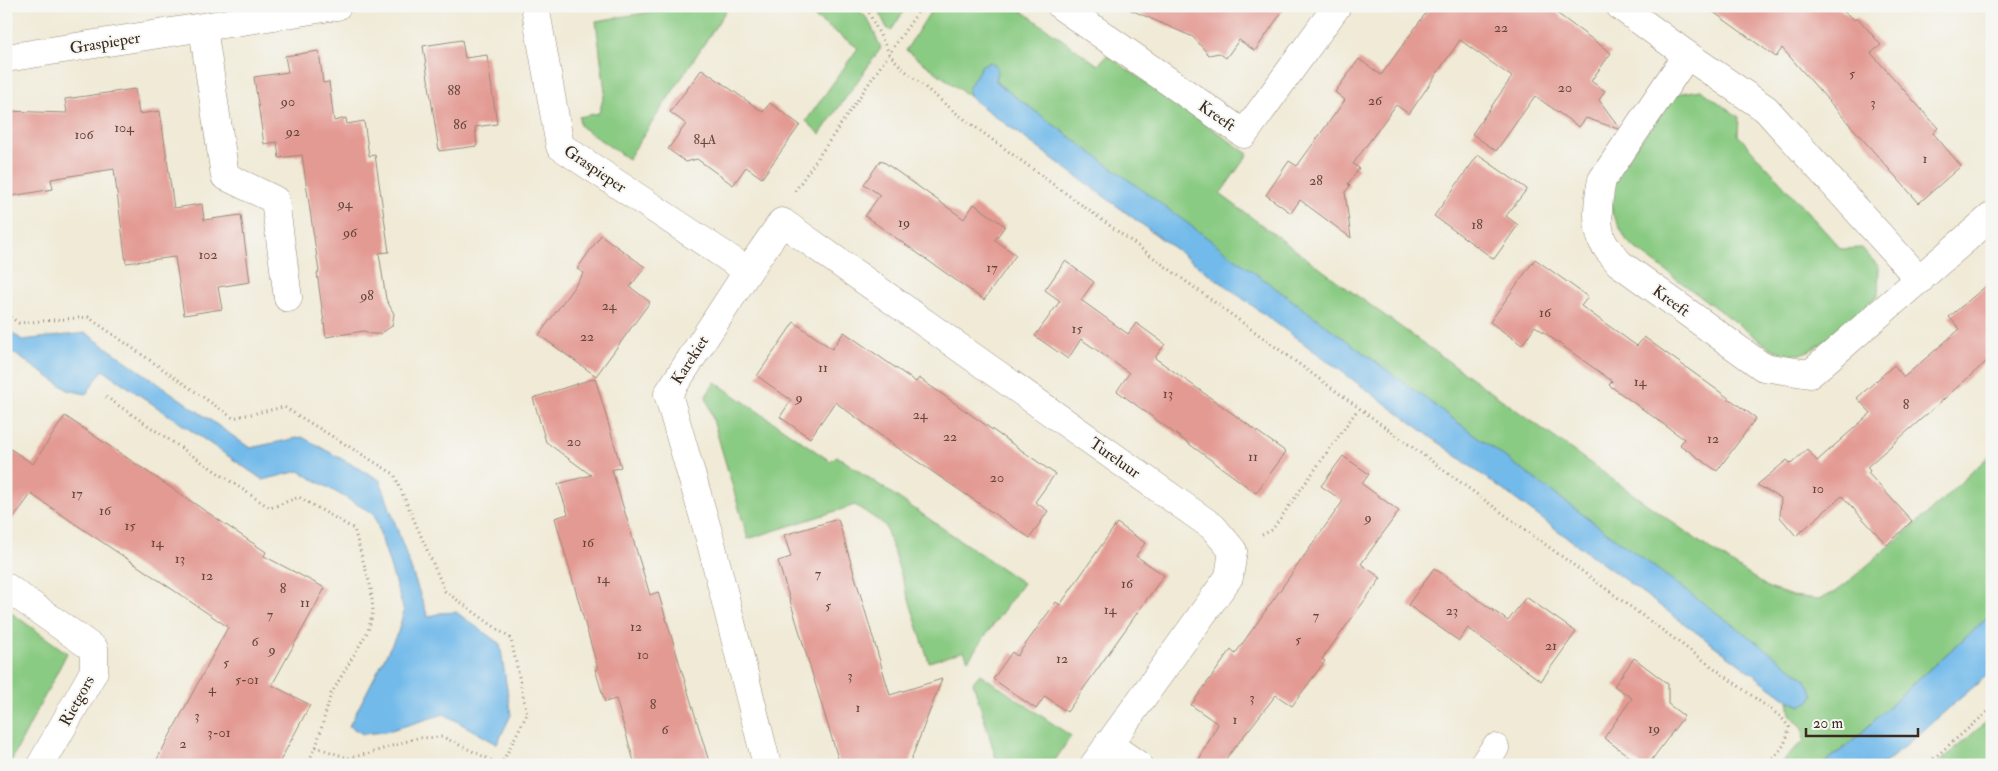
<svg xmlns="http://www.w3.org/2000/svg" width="1998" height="771" font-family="'IM FELL Double Pica',serif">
<rect width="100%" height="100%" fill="#f6f6f2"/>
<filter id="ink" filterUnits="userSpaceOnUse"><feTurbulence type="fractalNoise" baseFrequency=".02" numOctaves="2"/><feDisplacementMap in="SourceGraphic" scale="10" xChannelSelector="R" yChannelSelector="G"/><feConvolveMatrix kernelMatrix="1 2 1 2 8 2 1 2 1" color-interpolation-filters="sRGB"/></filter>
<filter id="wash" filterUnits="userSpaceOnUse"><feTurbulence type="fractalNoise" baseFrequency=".0096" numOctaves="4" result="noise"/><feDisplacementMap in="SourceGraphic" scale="20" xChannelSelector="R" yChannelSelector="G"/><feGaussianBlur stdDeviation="1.12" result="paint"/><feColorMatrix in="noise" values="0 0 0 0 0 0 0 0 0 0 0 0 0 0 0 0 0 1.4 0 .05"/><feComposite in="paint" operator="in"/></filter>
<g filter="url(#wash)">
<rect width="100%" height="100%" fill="#f0ead6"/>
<g fill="#8acb83" stroke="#627a50">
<polygon points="687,6 729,6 628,159 580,126 579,117 599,113 605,92 596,21"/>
<path d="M799,6C817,6 852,1 865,16C872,24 876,38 881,48L820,134L806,121L858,48Z"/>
<polygon points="876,6 907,6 891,31 887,28"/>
<polygon points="934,6 1015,6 1098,65 1107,55 1248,154 1220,194 1352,292 1704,545 1769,588 1792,596 1819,599 1836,592 1926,515 1992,453 1992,614 1907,689 1854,740 1822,765 1779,765 1792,751 1804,742 1803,728 1790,714 1788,700 1801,706 997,83 995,80 968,94 971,98 906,50"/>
<path d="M1701,90L1739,117L1738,135L1841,249L1862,248L1879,267L1878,295C1858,312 1819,355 1792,355C1786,355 1776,350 1770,348L1640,252L1627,241L1612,213L1611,191L1617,172L1676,94Z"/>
<polygon points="715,382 830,461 837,456 1023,583 968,660 964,651 929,662 885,525 855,505 748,539 706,396"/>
<polygon points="6,609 67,653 9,765 6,765"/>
<polygon points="980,674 1071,736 1052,765 998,765 973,682"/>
<polygon points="1992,717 1992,756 1988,765 1936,765"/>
</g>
<g fill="#72baea" stroke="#567284">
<polygon points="990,62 996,66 998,72 996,80 997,83 1805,678 1814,695 1810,701 1801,706 1788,700 973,100 968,94 968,89 982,65"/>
<polygon points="6,328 22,340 86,333 250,448 302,437 380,480 428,617 440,613 456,612 500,644 511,715 497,744 444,714 385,732 363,734 349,726 398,632 404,611 374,514 299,471 263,480 103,370 86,394 68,390 6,348"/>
<polygon points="1992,614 1992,671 1883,765 1822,765 1854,740 1907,689"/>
</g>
<g id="blocks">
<g fill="#e39a93">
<polygon points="1122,6 1286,6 1255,51 1239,40 1226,58 1219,53 1209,55 1193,37"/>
<polygon points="1431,6 1547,6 1611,53 1591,81 1605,91 1599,100 1619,127 1618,129 1586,118 1579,127 1535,96 1496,151 1472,134 1512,77 1460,40 1409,114 1396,105 1353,164 1359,168 1348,184 1350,186 1345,192 1351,238 1300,200 1291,213 1266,195 1289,161 1297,166 1345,100 1335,92 1359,59 1381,75"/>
<polygon points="1705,6 1836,6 1855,20 1857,17 1881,45 1871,53 1938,128 1933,133 1961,166 1919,203 1782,48 1776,57"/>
<polygon points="462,40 465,58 487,55 497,124 475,127 477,146 439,151 423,46"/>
<polygon points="319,51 323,83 329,82 334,121 346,118 347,124 364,121 369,156 375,155 389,252 379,253 386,299 394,314 392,326 380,334 372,334 364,331 326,337 317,273 319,272 302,155 279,158 277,142 264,144 254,77 288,72 285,56"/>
<polygon points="702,69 763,112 770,103 800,125 762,178 746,167 733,185 697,159 686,162 668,149 686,124 670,112"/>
<polygon points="135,89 139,114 160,111 174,208 202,204 204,220 241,215 250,282 218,287 222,309 184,315 175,257 126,263 114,169 51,179 53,189 6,197 6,111 67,113 65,99"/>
<polygon points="1478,155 1527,189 1506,216 1518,225 1494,259 1434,216"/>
<polygon points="881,160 964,219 974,204 1005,226 995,240 1016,255 984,300 865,216 880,195 864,184"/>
<polygon points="601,235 645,267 630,287 650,302 596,376 539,335 584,273 577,269"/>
<polygon points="1535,259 1588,297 1581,306 1637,346 1644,337 1756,418 1717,471 1680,445 1684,439 1609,385 1612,381 1535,326 1522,345 1490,322"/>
<polygon points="1065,261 1094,282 1081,300 1128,334 1136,323 1165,344 1155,358 1286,452 1256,493 1117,391 1129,373 1081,339 1068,359 1035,336 1060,301 1045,290"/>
<polygon points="1992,281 1992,366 1987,361 1867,467 1870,471 1868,473 1912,521 1887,545 1842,496 1796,536 1780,517 1781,498 1757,485 1787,460 1791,464 1807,449 1817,461 1871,413 1857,398 1894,365 1904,377 1960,329 1949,317"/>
<polygon points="794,322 832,349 844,332 916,382 919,378 1055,474 1035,502 1048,511 1030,538 905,453 835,402 810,438 780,417 791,400 757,376"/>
<polygon points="595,378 621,467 612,470 650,595 658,592 710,765 635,765 616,699 605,702 595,669 598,669 555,518 568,514 558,484 591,475 546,442 533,398"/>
<polygon points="65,416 266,552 264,556 325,588 272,685 310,705 278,765 154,765 228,627 31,494 6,529 6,446 33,464"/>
<polygon points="1343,456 1369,474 1362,484 1399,511 1361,564 1381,578 1322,659 1325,661 1292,706 1276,695 1221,765 1196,765 1218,724 1191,705 1231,650 1235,654 1343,501 1321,486"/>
<polygon points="838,519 890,695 942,679 909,765 840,765 778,561 791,557 784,535"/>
<polygon points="1117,523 1145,543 1136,556 1164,575 1067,712 1045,696 1036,709 993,679 1012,652 1017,656 1056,602 1060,605"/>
<polygon points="1434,568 1508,621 1526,597 1576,632 1541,681 1468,628 1459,641 1408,605"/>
<polygon points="1634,658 1668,684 1668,704 1684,716 1648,765 1641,765 1604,738 1632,698 1614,686"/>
</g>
</g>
</g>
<g filter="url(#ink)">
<use href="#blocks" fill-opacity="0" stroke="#968a7a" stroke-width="1"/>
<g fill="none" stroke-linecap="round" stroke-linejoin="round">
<defs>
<g id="minor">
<polyline points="535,6 560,146 748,271"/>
<polyline points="1061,6 1244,134 1337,6"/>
<polyline points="1620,6 1687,55 1766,109 1920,280"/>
<polyline points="203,28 225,176 275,200 288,298"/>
<path d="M1687,55L1602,180C1598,199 1595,221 1602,240C1605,248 1614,256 1619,263L1763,367L1810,374L1992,216"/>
<polyline points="6,58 337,6"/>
<polyline points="6,587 94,649 94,671 41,765"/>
<polyline points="1108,744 1138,765"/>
<polyline points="767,765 710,539 668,394 748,271 782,222 1213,527 1233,551 1229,577 1094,765"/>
<polyline points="1483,765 1495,748"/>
</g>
</defs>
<use href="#minor" stroke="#968a7a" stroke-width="29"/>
<g stroke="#968a7a" stroke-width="3" stroke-dasharray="1 4" stroke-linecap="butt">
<path d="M862,6L868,11L890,55L902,68L956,113L1781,717L1789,727C1786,747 1779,752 1765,765"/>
<polyline points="795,191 922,6"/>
<polyline points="6,314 19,323 88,317 233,418 284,407 394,474 445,591 511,639 527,714 501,765"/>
<polyline points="106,397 270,508 299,497 354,529 371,588 373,611 368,631 331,694 316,747"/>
<polyline points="1262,535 1272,530 1358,409"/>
<polyline points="306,765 316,747 348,758 367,754 417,738 443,737 501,765"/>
<polyline points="1926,765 1992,708"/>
</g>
<use href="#minor" stroke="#fff" stroke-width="28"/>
</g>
</g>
<g text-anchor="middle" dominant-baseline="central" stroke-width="4" stroke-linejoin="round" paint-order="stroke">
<g font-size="14" fill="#65463b">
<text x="1501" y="27">22</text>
<text x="1852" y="73">5</text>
<text x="1565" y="87">20</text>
<text x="454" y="90">88</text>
<text x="1375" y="100">26</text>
<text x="288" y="101">90</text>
<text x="1873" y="102">3</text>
<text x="460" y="124">86</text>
<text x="124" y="127">104</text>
<text x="293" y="131">92</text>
<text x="84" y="134">106</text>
<text x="705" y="139">84A</text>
<text x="1925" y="158">1</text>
<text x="1316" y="180">28</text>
<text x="345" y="203">94</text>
<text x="904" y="222">19</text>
<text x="1477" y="224">18</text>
<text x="350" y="232">96</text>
<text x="208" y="254">102</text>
<text x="992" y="267">17</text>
<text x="367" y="295">98</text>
<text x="609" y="305">24</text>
<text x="1545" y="312">16</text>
<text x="1077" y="328">15</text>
<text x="587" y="336">22</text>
<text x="823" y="367">11</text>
<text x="1640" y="381">14</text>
<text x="1168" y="393">13</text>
<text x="799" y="397">9</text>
<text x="1906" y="404">8</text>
<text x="920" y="414">24</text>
<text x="950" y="436">22</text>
<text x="1713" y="438">12</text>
<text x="574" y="441">20</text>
<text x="1253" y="456">11</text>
<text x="997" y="477">20</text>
<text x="1818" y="488">10</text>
<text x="77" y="493">17</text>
<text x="105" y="510">16</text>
<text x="1368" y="517">9</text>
<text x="130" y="525">15</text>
<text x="157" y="542">14</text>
<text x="588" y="542">16</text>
<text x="180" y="558">13</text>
<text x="818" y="573">7</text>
<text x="207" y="575">12</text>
<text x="603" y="578">14</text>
<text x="1127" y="583">16</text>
<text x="283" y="588">8</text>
<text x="305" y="602">11</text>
<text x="828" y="605">5</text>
<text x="1110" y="609">14</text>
<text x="1452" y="610">23</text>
<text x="270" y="614">7</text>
<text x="1316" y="615">7</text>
<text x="636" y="626">12</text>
<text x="1298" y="639">5</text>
<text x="255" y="641">6</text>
<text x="1551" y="645">21</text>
<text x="272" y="649">9</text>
<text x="643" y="654">10</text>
<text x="1062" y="658">12</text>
<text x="226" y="662">5</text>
<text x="850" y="675">3</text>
<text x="247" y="679">5-01</text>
<text x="212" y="688">4</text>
<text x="1252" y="697">3</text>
<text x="653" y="704">8</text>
<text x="858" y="707">1</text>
<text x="197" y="715">3</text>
<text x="1235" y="719">1</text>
<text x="1654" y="728">19</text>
<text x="665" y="729">6</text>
<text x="219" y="732">3-01</text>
<text x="183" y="743">2</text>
</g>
<g font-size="16" fill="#3b2a1e" stroke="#f6f6f2">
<text transform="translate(105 43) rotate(-9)">Graspieper</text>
<text transform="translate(1217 116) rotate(35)">Kreeft</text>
<text transform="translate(595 169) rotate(34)">Graspieper</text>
<text transform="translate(1671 301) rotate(36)">Kreeft</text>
<text transform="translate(690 360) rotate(-57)">Karekiet</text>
<text transform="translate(1115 458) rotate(35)">Tureluur</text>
<text transform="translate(77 701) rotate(-61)">Rietgors</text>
</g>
</g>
<rect width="1998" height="771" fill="none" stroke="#f6f6f2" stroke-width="25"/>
<path d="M1806 728v8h112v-8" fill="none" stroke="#3b2a1e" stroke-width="2.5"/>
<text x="1813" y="728" font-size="15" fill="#3b2a1e" stroke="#f6f6f2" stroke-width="4" paint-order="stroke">20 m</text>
</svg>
